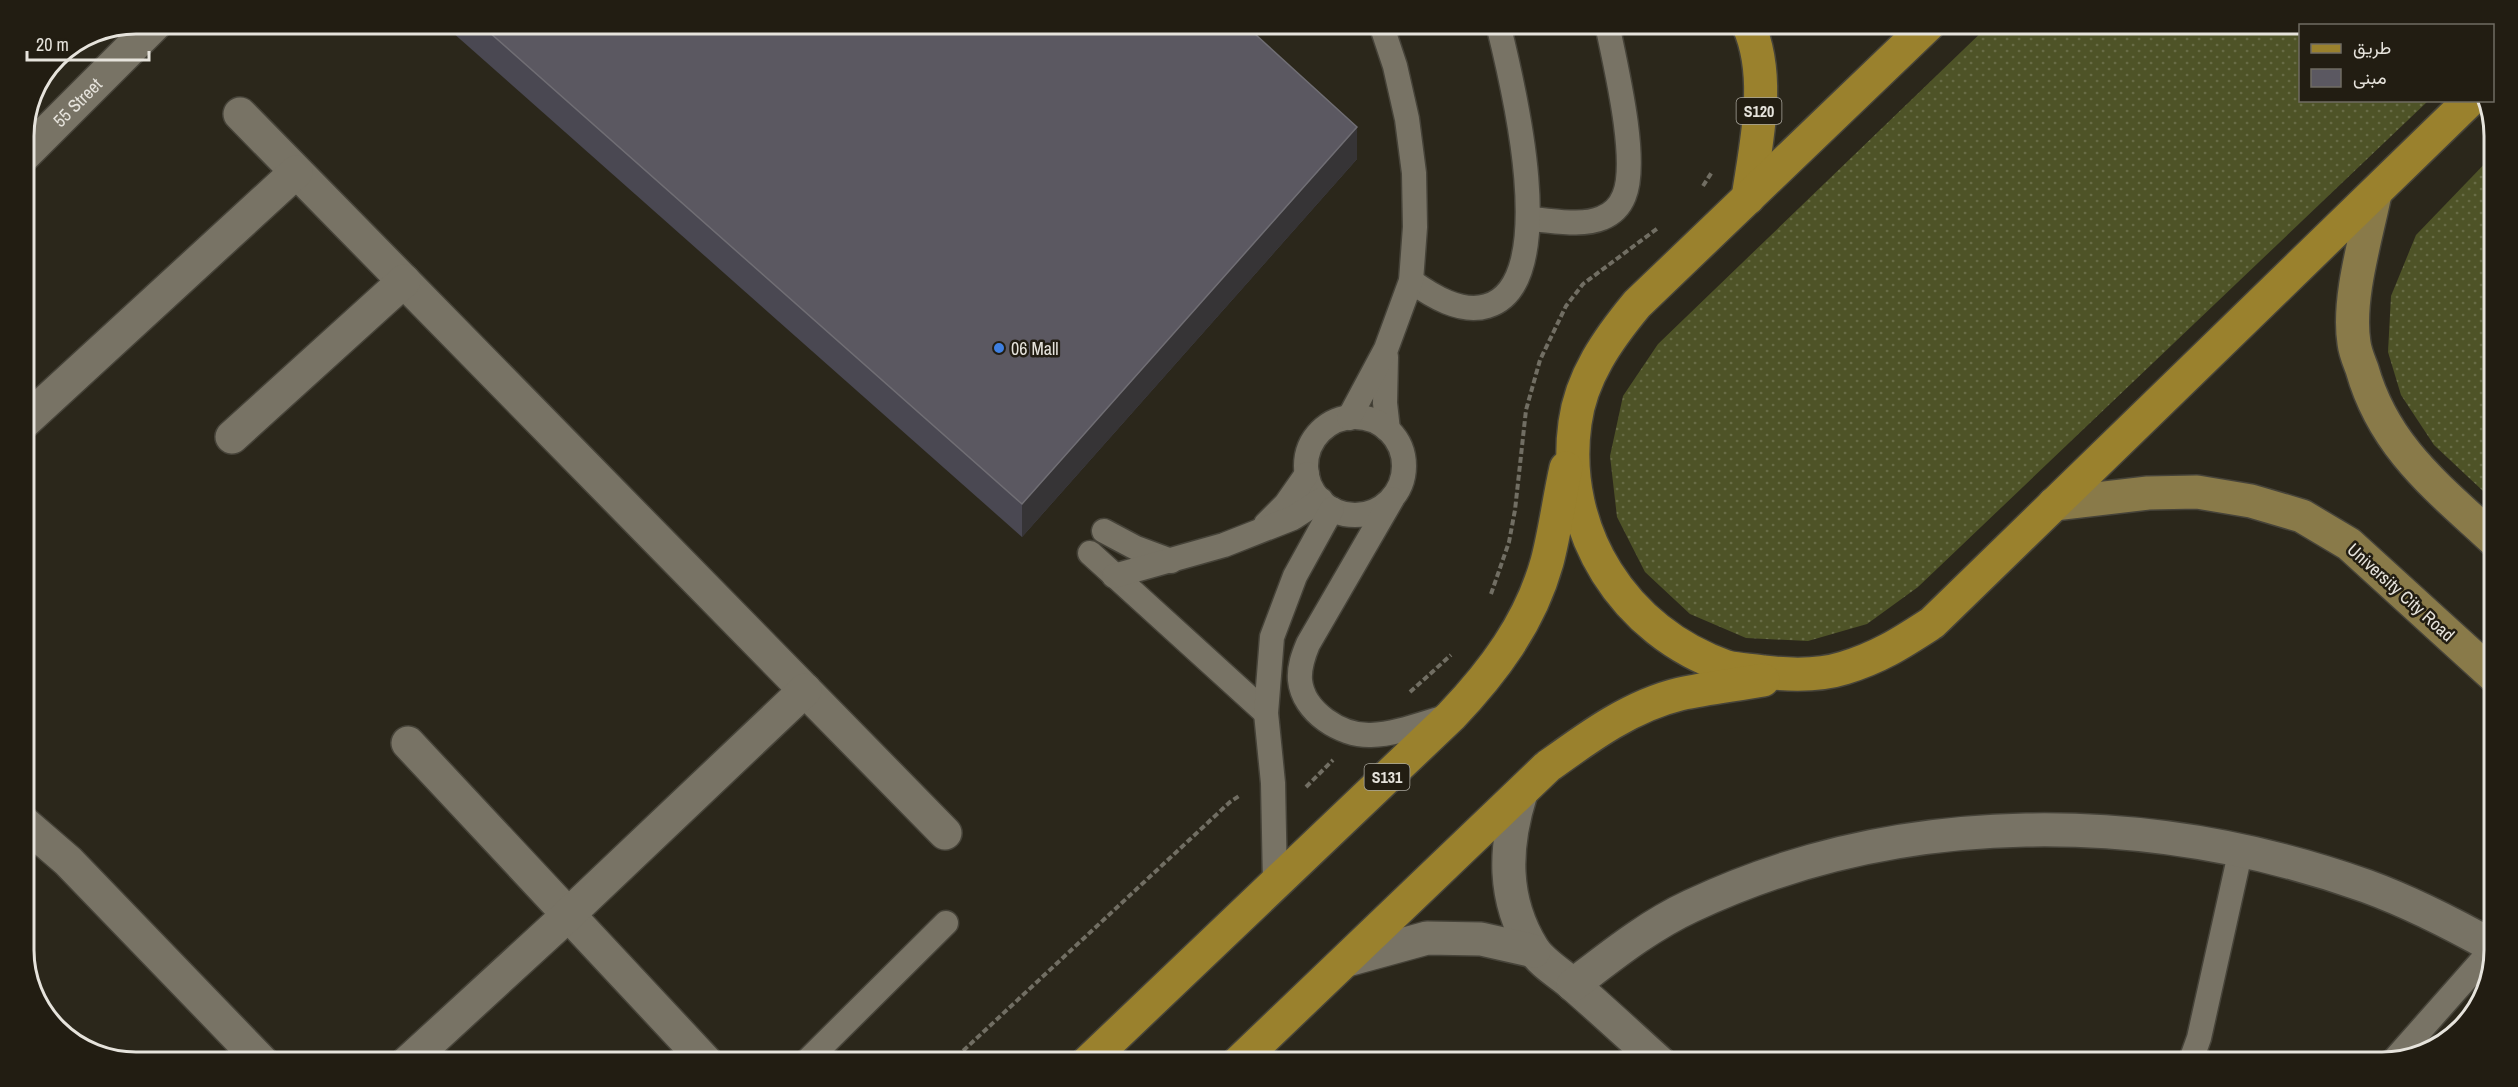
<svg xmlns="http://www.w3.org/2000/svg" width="2518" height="1087" font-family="'Archivo Narrow',Vazirmatn,sans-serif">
<defs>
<pattern id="grass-dots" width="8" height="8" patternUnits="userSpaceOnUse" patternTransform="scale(1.5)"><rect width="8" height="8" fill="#4e5327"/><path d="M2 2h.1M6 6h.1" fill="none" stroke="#686c46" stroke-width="1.8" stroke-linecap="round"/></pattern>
</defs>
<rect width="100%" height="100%" fill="#2b271b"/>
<g fill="url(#grass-dots)">
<polygon points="1990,24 2382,24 2389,25 2300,26 2300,100 2428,101 1918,587 1867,624 1808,641 1746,638 1690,614 1645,572 1617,517 1610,456 1623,396 1658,344"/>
<polygon points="2494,154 2494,490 2483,491 2434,445 2401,395 2388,352 2391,296 2416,235"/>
</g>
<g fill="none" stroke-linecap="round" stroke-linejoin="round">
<defs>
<g id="service">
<path d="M1529,219C1551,220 1581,227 1602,218C1612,214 1620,206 1624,196C1639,161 1615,63 1607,24"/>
<path d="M1411,281C1432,296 1461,314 1487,306C1563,284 1512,80 1498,24"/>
<polyline points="1386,357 1385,403 1388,430"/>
<circle cx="1355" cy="466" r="49"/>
<polyline points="1349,418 1386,349 1411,281 1415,227 1414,173 1407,119 1395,66 1381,24"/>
<path d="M1392,499L1308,644C1303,656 1299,667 1300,680C1303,712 1341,736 1371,735C1397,734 1424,723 1449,716"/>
<polyline points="1266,524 1286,504 1307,474"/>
<polyline points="1104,531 1136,548 1171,561"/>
<polyline points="1090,553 1266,713"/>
<polyline points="1114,576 1224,545 1293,518 1321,500"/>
<polyline points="1275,883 1273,783 1266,713 1272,637 1295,576 1332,509"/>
<polyline points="2395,1059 2494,947"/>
<polyline points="805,1063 946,923"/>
<polyline points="2190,1063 2199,1038 2241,849"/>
</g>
<g id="minor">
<polyline points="240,114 945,833"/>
<path id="s1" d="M24,155L155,24"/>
<polyline points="24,422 296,172"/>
<polyline points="232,437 404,281"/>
<polyline points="408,743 707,1063"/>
<path d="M1521,793C1504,847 1502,899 1533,949C1541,962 1559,973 1571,983C1601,1009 1630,1036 1660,1063"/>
<polyline points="24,823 68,861 263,1063"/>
<polyline points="1347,960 1427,938 1481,939 1534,951"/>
<path d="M1573,985C1611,956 1648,926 1691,906C1901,807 2149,809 2366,886C2410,902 2453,924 2494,947"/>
<polyline points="407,1063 568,915 805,690"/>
</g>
<g id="secondary">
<path d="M2375,194C2366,238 2347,299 2354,343C2355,352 2359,361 2362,369C2384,447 2437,487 2494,540"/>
<polyline points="2054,504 2148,493 2197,492 2251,501 2302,516 2349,544 2494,676"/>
</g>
<g id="primary">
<path d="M1748,24C1772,77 1756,143 1748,198"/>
<path d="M1929,24L1637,304C1608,339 1581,377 1575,423C1560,531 1624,632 1727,667C1738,670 1752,670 1763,672C1789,675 1819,676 1844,668C1880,657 1901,643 1932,623L2470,100"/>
<path d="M1087,1063L1451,716C1493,672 1530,623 1547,562C1555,532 1559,499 1566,468"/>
<path d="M1238,1063L1547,767C1587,738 1630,706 1680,694C1707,688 1735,685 1763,680"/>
</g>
</defs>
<use href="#service" stroke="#464339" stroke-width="27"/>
<use href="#minor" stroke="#464339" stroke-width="36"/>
<use href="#secondary" stroke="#464339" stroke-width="36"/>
<use href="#primary" stroke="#464339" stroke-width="36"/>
<g stroke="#716e63" stroke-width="4" stroke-dasharray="6 3" stroke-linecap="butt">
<polyline points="1703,186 1712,172"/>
<polyline points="1491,594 1509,542 1515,510 1526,410 1540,360 1566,306 1583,284 1658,228"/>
<polyline points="1410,692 1451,655"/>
<polyline points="1306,787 1333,760"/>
<polyline points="950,1063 1230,802 1239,796"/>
</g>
<use href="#service" stroke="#787365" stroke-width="24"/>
<use href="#minor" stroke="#787365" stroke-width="33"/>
<use href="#secondary" stroke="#897a49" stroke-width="33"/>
<use href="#primary" stroke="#9a812d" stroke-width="33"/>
</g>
<polygon fill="#4a4852" points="443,24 1244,24 1357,159 1022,537"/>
<polygon fill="#363436" points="1357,127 1357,159 1022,537 1022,504"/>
<polygon fill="#5b5861" stroke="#706e74" stroke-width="1.5" points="480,24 1244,24 1357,127 1022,504"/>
<circle fill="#3f7fe0" stroke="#221d12" stroke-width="2" cx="999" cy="348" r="6"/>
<g text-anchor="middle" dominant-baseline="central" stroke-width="5" stroke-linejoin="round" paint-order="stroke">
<g fill="#221d12" stroke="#aba89f" stroke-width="1.5">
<rect x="1736.5" y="98" width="45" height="26" rx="4.5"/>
<rect x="1364.5" y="764" width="45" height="26" rx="4.5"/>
</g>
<g font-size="16" font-weight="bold" fill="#e6e3dc">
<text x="1759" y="111">S120</text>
<text x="1387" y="777">S131</text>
</g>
<g font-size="18" fill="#e6e3dc" stroke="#221d12">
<text stroke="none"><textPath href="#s1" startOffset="75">55 Street</textPath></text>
<text transform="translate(2401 592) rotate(42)">University City Road</text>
</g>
<g font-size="18" fill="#e6e3dc" stroke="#221d12" text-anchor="start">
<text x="1011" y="348">06 Mall</text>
</g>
</g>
<path d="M0 0H2518V1087H0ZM136 34H2382A102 102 0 0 1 2484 136V950A102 102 0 0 1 2382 1052H136A102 102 0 0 1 34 950V136A102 102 0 0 1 136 34Z" fill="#221d12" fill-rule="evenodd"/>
<path fill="none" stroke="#e6e3dc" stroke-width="3" d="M136 34H2382A102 102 0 0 1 2484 136V950A102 102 0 0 1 2382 1052H136A102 102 0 0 1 34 950V136A102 102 0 0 1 136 34Z"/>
<rect x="2299" y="24" width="195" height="78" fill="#221d12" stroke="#706c63" stroke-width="1.5"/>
<rect x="2311" y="44" width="30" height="9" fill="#9a812d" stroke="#706c63" stroke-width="1.5"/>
<text x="2353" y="54" font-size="18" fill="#e6e3dc">طريق</text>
<rect x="2311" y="69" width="30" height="18" fill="#5b5861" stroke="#706c63" stroke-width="1.5"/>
<text x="2353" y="84" font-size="18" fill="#e6e3dc">مبنى</text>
<path d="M27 51v9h122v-9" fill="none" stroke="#e6e3dc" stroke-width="3"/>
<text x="36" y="51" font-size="18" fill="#e6e3dc" stroke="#221d12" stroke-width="4.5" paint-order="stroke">20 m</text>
</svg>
